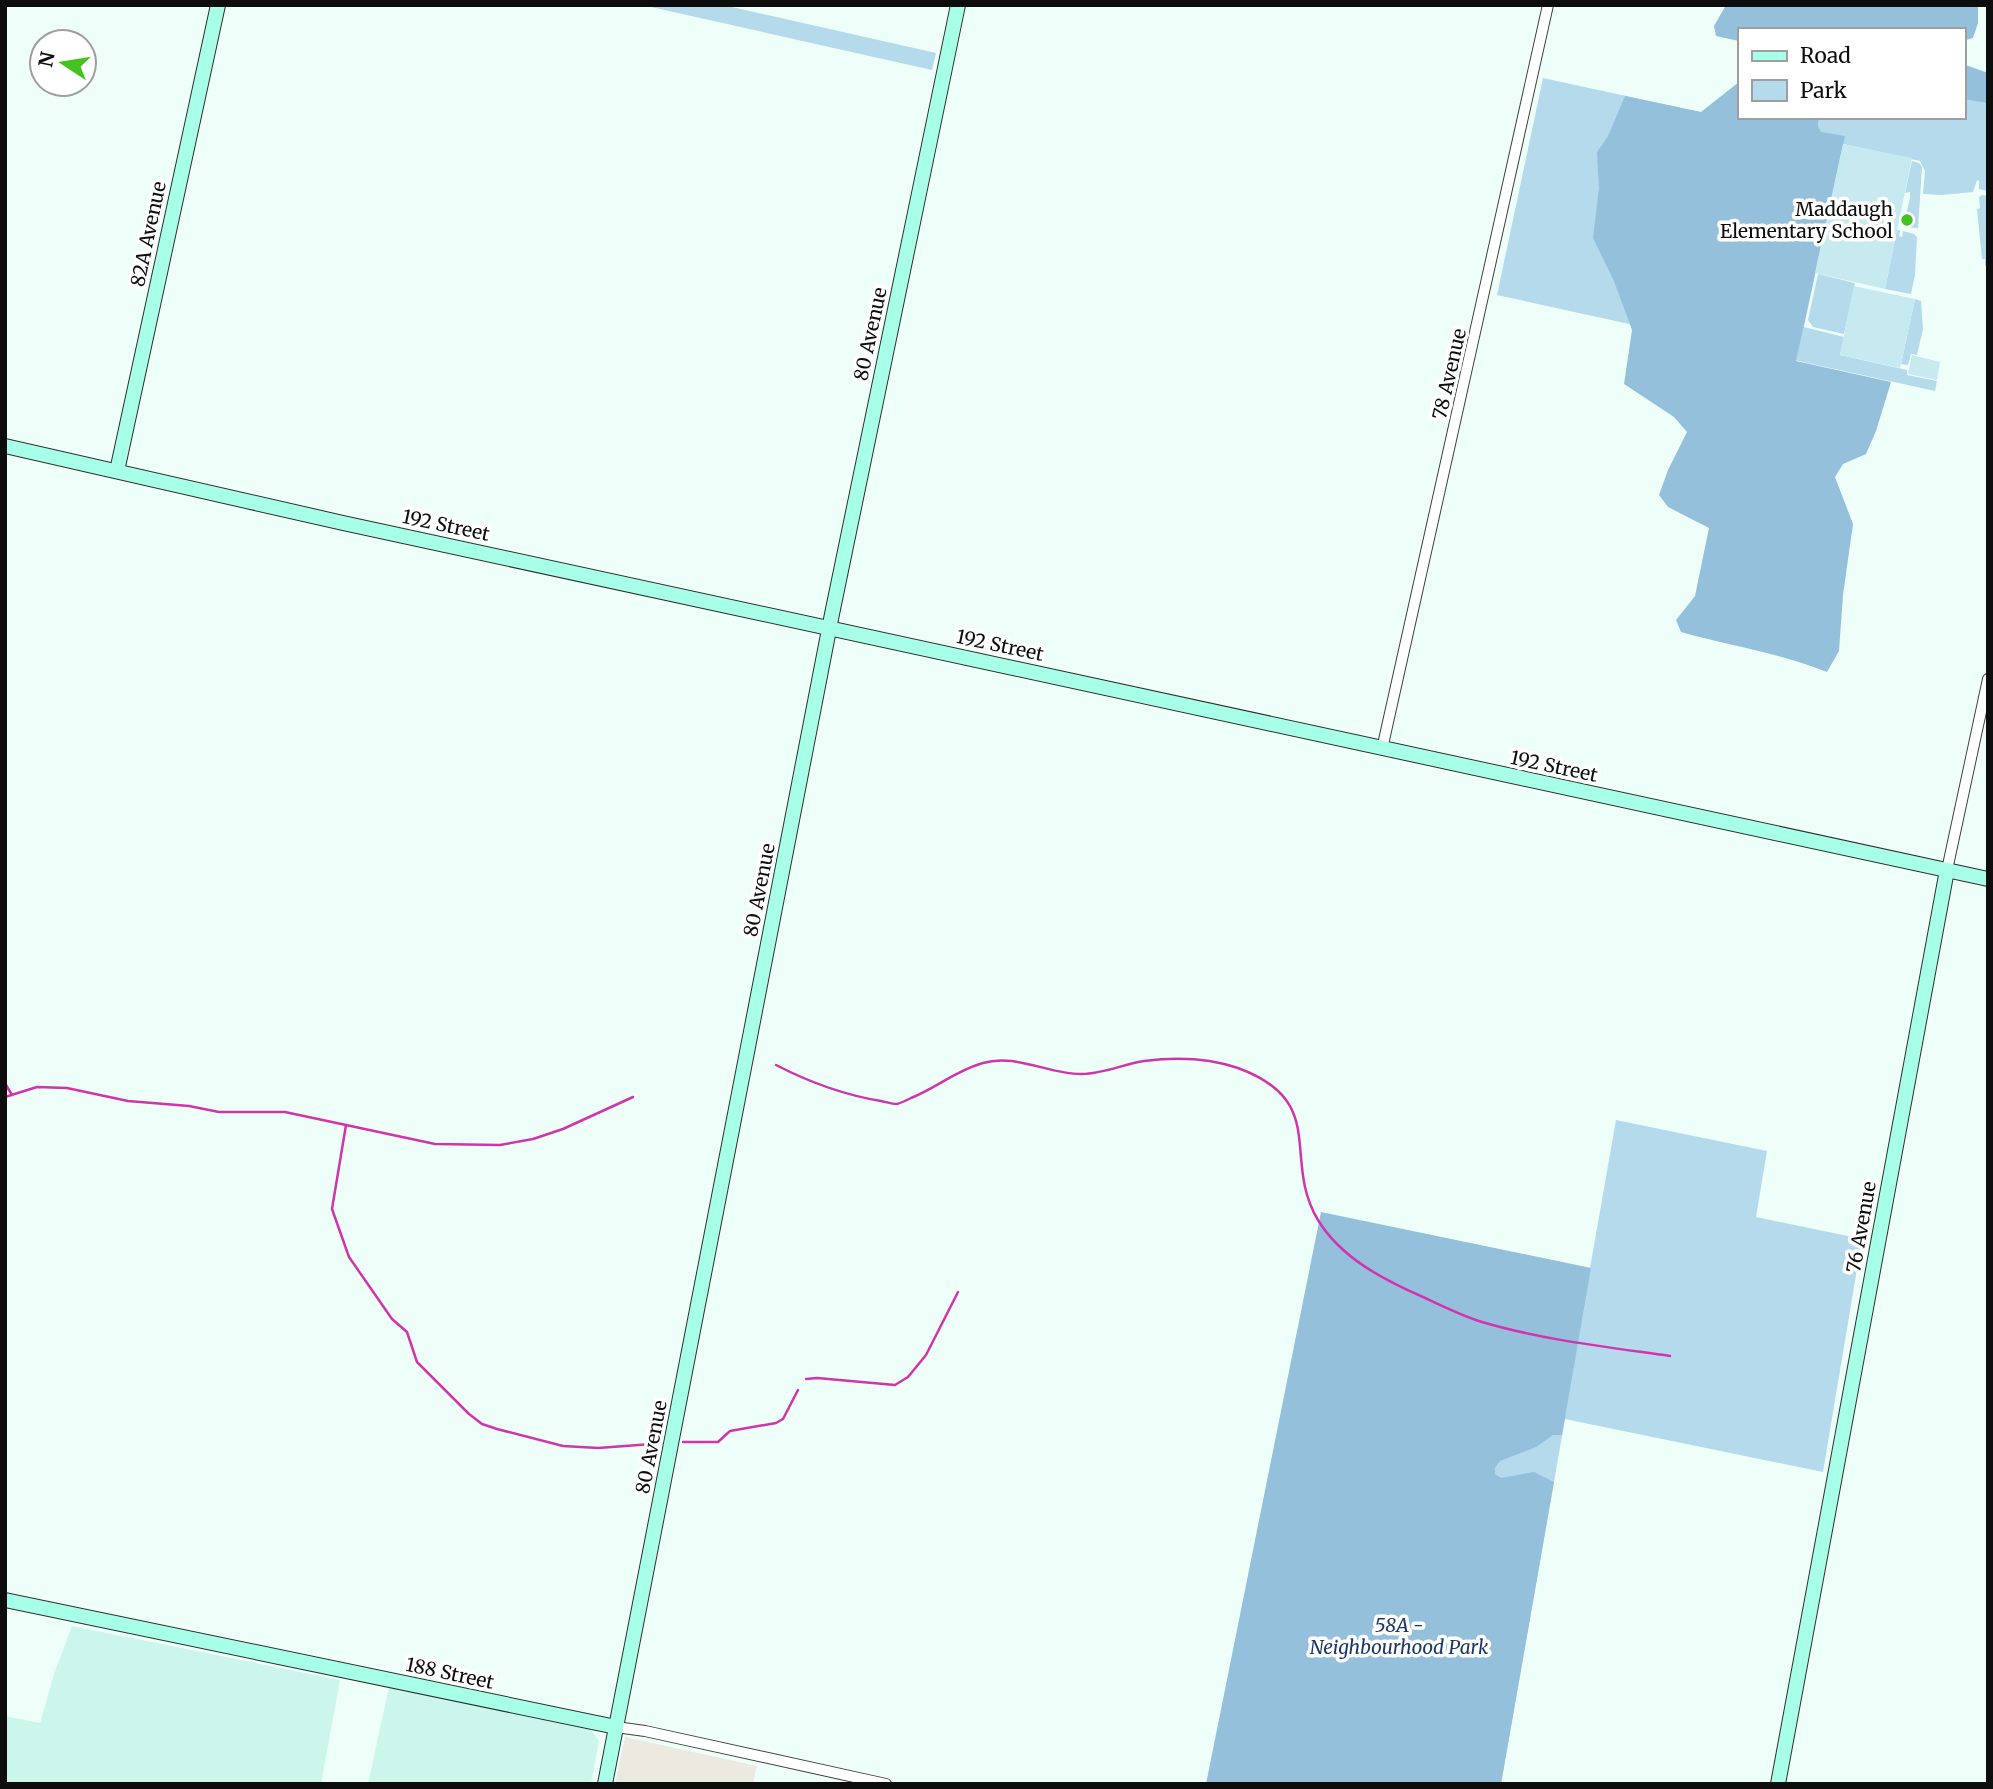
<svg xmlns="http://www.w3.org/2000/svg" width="1993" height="1789" font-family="Merriweather,serif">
<rect width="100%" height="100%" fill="#edfff8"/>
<polygon fill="#ece9e1" points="625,1737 757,1766 753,1784 615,1784"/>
<g fill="#ccf6eb">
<polygon points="72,1626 340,1680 321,1784 5,1784 5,1716 40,1723 55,1671"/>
<polygon points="389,1687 591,1730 599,1741 591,1784 368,1784"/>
</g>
<g fill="#b5daeb">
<polygon points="642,5 723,5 936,53 932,70"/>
<polygon points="1543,78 1807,135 1818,126 1819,117 1963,117 1963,96 1988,102 1988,191 1979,189 1979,181 1977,180 1973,192 1942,195 1923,194 1925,171 1920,161 1843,144 1804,327 1844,337 1840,355 1907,370 1907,375 1937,381 1935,391 1497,295"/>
<polygon points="1912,161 1919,163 1922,167 1918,228 1903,227 1910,198 1910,192 1905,193"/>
<polygon points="1982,195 1988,196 1988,265 1985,266 1985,259 1982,259 1977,209 1980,208 1979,197"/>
<polygon points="1897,230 1900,230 1899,236 1902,237 1903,231 1914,234 1917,237 1915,275 1911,294 1885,289"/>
<polygon points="1818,274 1855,283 1844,334 1813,327 1808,320"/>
<polygon points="1915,299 1921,301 1923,329 1917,355 1911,354 1908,365 1901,364"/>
<polygon points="1616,1120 1767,1151 1756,1217 1862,1239 1823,1472 1565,1419 1501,1784 1242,1784 1350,1219 1590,1268"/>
</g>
<g fill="#94c0dc">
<polygon points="1726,5 1978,5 1978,23 1973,38 1963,41 1963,30 1739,30 1739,41 1716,36 1714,26"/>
<polygon points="1963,64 1988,73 1988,103 1963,99"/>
<path d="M1739,82V117H1819L1818,126L1821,132L1845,136L1796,361L1891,382L1876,431L1866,454L1843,464L1835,477L1853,524L1843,595L1839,651L1827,672C1780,653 1730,646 1681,632L1676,620L1695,596L1709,528L1668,507L1659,495L1668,470L1687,432L1674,417L1624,384L1632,330L1614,281L1593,238L1599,188L1597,152L1608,136L1625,96L1701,112Z"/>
<polygon points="1321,1212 1591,1268 1562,1435 1553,1435 1536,1447 1500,1461 1495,1468 1495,1474 1501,1478 1534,1472 1554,1482 1501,1784 1206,1784"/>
</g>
<g fill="#c7eaf1">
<polygon points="1843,144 1912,158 1885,289 1815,273"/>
<polygon points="1854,286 1915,299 1900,368 1840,355"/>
<polygon points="1912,355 1940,362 1937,380 1908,374"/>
</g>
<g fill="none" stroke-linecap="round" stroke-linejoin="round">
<g stroke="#d234ad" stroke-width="2.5">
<path d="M776,1065C809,1082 844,1095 881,1101C886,1102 892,1104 897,1104C901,1103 907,1100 911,1098C936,1088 957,1070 983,1063C1015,1053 1051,1075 1082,1074C1103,1074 1124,1064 1144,1061C1175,1057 1209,1058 1238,1068C1330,1102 1281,1158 1318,1220C1341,1258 1384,1280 1423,1297C1442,1306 1462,1316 1482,1322C1543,1340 1607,1347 1670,1356"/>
<polyline points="5,1080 6,1085 12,1095"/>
<polyline points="5,1097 37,1087 67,1088 128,1101 189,1106 219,1112 285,1112 435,1144 500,1145 533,1139 563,1129 633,1097"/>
<polyline points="346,1125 332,1209 349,1257 392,1319 407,1332 417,1362 469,1414 482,1424 497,1429 563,1446 598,1448 652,1444"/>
<polyline points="806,1379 817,1378 895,1385 908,1377 926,1355 958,1292"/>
<polyline points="683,1442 718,1442 730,1431 776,1423 783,1419 798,1390"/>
</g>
<defs>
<g id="street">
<polyline points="1382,749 1548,5"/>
<polyline points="1947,870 1988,679"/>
<polyline points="616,1727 645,1731 886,1784"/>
</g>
<g id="secondary">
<polyline points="5,446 343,523 1988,879"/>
<polyline points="117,471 218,5"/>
<polyline points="5,1600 616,1727"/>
<polyline points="605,1784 832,614 958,5"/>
<polyline points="1778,1784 1947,870"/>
</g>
</defs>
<use href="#street" stroke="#404040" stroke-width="12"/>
<use href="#secondary" stroke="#2f2f2f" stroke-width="16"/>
<use href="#street" stroke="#fff" stroke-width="10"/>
<use href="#secondary" stroke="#a8ffe7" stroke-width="14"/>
</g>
<circle fill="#43c220" stroke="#fff" stroke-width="2.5" cx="1907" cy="220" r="7"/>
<g text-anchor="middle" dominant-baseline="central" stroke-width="7" stroke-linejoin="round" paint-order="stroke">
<g font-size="19" fill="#0d0d0d" stroke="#fff" text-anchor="end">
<text x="1893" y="209">Maddaugh<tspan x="1893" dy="22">Elementary School</tspan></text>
</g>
<g font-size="19" fill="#0d0d0d" stroke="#fff">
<text transform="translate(148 234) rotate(-78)">82A Avenue</text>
<text transform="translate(870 334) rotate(-78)">80 Avenue</text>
<text transform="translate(1449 374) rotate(-77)">78 Avenue</text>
<text transform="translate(446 525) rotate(12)">192 Street</text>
<text transform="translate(1000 645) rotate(12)">192 Street</text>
<text transform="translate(1554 766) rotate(12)">192 Street</text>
<text transform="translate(759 890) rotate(-79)">80 Avenue</text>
<text transform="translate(1861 1227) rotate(-80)">76 Avenue</text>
<text transform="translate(651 1447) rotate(-79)">80 Avenue</text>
<text transform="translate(450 1673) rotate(12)">188 Street</text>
</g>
<g font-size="19" font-style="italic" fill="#1b3767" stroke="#fff">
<text x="1399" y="1625">58A -<tspan x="1399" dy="22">Neighbourhood Park</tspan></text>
</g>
</g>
<rect width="1993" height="1789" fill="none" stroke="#0d0d0d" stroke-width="14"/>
<rect x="1738" y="28" width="228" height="91" fill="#ffffff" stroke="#9e9e9e" stroke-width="2"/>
<rect x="1752" y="51" width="35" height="10" fill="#a8ffe7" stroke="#9e9e9e" stroke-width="2"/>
<text x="1800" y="63" font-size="21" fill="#0d0d0d">Road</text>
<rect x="1752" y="80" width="35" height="21" fill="#b5daeb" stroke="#9e9e9e" stroke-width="2"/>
<text x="1800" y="98" font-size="21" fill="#0d0d0d">Park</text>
<g transform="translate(63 63) rotate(282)"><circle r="33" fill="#ffffff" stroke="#9e9e9e" stroke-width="2"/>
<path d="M0-5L12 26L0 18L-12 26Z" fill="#43c220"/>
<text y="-10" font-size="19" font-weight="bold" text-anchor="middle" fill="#0d0d0d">N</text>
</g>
</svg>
